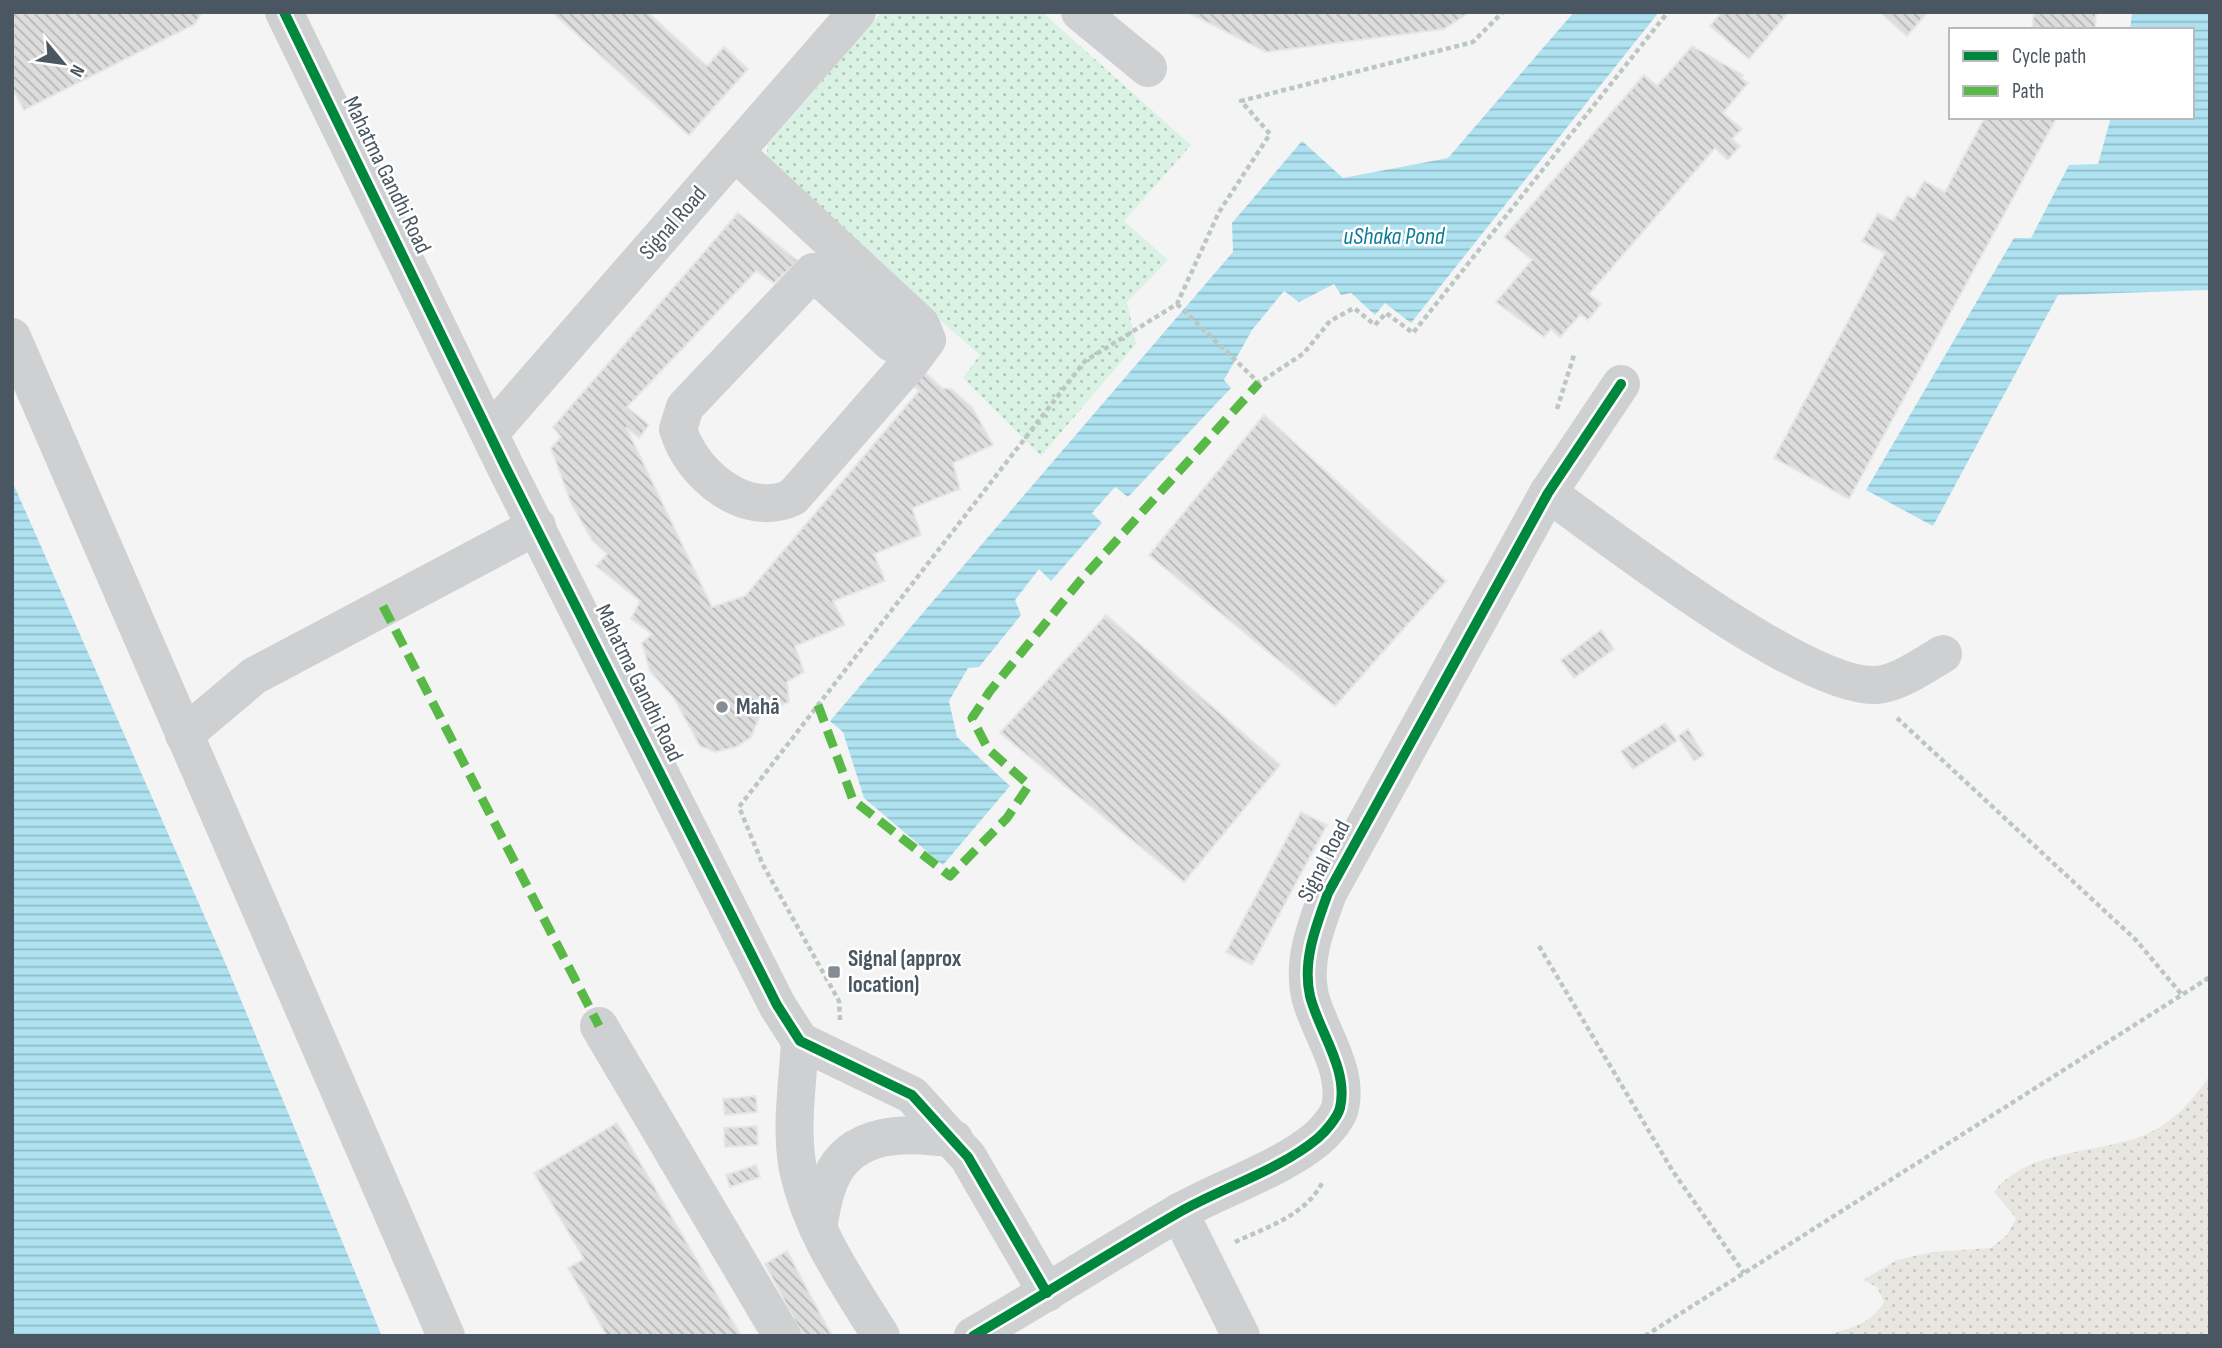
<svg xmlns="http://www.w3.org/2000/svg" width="2222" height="1348" font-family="'Sofia Sans Condensed',sans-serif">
<defs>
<pattern id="grass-dots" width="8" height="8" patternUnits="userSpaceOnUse" patternTransform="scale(1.75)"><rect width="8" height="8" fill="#d9f2e3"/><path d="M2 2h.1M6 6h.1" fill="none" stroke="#b2c7bb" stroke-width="1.8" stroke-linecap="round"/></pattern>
<pattern id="sand-dots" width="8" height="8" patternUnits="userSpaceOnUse" patternTransform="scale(1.75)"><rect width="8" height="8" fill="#e7e6e1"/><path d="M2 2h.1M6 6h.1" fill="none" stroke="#c8c7c4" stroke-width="1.8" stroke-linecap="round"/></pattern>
<pattern id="water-rules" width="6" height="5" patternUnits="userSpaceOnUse" patternTransform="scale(1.75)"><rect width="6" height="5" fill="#aee2f0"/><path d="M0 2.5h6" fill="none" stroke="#90bac6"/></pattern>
<pattern id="building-back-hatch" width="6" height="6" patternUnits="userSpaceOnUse" patternTransform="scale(1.75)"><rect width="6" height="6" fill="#ddddde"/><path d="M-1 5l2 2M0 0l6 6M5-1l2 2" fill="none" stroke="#b5b6b7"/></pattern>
</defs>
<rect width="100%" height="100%" fill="#f4f4f4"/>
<polygon fill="url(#grass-dots)" points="882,12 1042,12 1191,145 1124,221 1168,260 1127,302 1136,344 1041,456 963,378 980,355 779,179 766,159 768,144"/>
<path fill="url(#sand-dots)" d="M2210,1075V1336H1823C1847,1329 1871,1325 1884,1302L1877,1287L1863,1280L1897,1260L1932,1252L1991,1248L2007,1235L2016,1218L1994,1192C2028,1147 2099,1155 2147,1134C2174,1122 2194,1099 2210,1075Z"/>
<g fill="url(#water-rules)">
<polygon points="1574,12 1659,12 1411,323 1385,303 1375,315 1351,293 1341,295 1334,284 1299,302 1284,291 1252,330 1224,380 1231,388 1128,497 1115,487 1092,513 1102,523 1051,581 1039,569 1015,600 1021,615 979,667 968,668 949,701 957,737 1010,786 943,865 864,798 843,732 830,721 1233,252 1232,223 1302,141 1343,178 1448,158"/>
<polygon points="2132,12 2210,12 2210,290 2058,295 1933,526 1866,490 2014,238 2031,238 2069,165 2098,164 2111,117 2192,117 2192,30 2130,30"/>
<polygon points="12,481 228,969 382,1336 12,1336"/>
</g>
<polygon fill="#f4f4f4" points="12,477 231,968 385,1336 382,1336 228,969"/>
<g fill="url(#building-back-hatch)" stroke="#e5e6e7" stroke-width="2">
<polygon points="12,12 202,12 195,24 24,110 12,88"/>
<polygon points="552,12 647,12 707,66 724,47 748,69 689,135"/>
<polygon points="1187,12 1470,12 1444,29 1266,52"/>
<polygon points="1722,12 1785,12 1787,14 1749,59 1710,26"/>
<polygon points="1880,12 1928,12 1907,36"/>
<polygon points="2034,12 2096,12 2095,30 2032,30"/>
<polygon points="1692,46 1743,75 1741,78 1748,83 1723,113 1742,129 1732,139 1740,146 1728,160 1715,148 1589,294 1601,304 1588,320 1581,314 1560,337 1551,329 1544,337 1496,302 1532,260 1504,237 1644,75 1657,86"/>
<polygon points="1985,117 2057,117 1849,499 1774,458 1885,253 1862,241 1878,213 1893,221 1907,196 1914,199 1924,181 1945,192"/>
<polygon points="738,213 798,261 774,283 756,271 627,407 649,425 639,438 626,427 712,607 745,596 919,391 905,378 916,364 942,388 951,389 972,407 993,445 953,463 960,489 912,508 921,535 874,554 885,581 833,601 845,625 795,646 804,672 787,682 789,702 761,713 751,737 736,747 715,752 700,746 674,698 650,671 642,643 652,634 631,619 640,601 596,566 607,554 592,540 571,503 551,448 561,437 553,427"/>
<polygon points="1264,415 1446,581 1335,706 1149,555"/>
<polygon points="1106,615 1280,765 1184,882 1000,733"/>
<polygon points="1601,630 1614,649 1574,678 1561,660"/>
<polygon points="1665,723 1677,741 1633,769 1621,751"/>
<polygon points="1688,729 1704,755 1694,761 1678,736"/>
<polygon points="1301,812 1327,825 1252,965 1226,952"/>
<polygon points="756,1096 757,1112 725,1115 723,1099"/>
<polygon points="617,1123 741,1336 607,1336 568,1268 584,1259 534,1173"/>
<polygon points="757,1126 758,1145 725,1147 724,1128"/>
<polygon points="756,1165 760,1177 730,1187 726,1175"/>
<polygon points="787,1251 832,1336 803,1336 765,1264"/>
</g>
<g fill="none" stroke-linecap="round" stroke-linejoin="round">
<g stroke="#bcc7c4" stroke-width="4.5" stroke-dasharray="5 3.5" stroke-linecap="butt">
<polyline points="1177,304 1259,383 1304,353 1330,321 1354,308 1375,325 1386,313 1413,333 1668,12"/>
<polyline points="1557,409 1574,355"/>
<polyline points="1897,718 2136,940 2182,995"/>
<polyline points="1539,946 1672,1170 1744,1273"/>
<polyline points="840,1020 839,1001 763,865 739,807 1085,361 1177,304 1219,212 1270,134 1241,101 1473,42 1503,12"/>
<path d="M1235,1242C1267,1227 1307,1215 1323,1181"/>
<polyline points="1645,1336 2210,977"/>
</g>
<g stroke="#ced0d2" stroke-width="38">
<polyline points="284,12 505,466 777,1005 800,1041 912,1095 968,1157 1047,1293"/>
<polyline points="1080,12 1148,68"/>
<path d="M735,152L921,325L927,340L909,364L793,497C746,520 691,474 678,429L685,407L813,272L892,343"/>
<polyline points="12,337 446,1336"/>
<polyline points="490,433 857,12"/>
<path d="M1548,493C1611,538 1805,689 1876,685C1900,683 1922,666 1943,654"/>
<polyline points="184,735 254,676 537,526"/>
<polyline points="599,1026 782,1336"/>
<path d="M800,1041C798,1082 790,1128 798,1169C811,1231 848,1283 881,1336"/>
<polyline points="1179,1212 1241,1336"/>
<path d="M818,1228C821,1212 823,1195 830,1180C851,1129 910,1132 954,1139"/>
<path d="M973,1336C1042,1296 1109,1253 1178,1213C1221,1188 1280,1170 1318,1138C1326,1131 1337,1118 1340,1108C1349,1069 1319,1032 1310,996C1302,961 1316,926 1328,893L1548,493L1621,384"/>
</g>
<g stroke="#58b947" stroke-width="9" stroke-dasharray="18 9" stroke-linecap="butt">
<polyline points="383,606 599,1026"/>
<polyline points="818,705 853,800 950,876 1007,818 1029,785 988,749 972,718 990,691 1079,582 1259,383"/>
</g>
<defs>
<g id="cycleway">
<polyline points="284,12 505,466 777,1005 800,1041 912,1095 968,1157 1047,1293"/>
<path d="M973,1336C1042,1296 1109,1253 1178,1213C1221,1188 1280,1170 1318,1138C1326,1131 1337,1118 1340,1108C1349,1069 1319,1032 1310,996C1302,961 1316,926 1328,893L1548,493L1621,384"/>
</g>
</defs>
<use href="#cycleway" stroke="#fff" stroke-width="15"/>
<use href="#cycleway" stroke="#00873e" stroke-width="10"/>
</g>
<g fill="#868d94" stroke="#fff" stroke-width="2.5">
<circle cx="722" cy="707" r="7"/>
<rect x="827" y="965" width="14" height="14" rx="3.5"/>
</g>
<g text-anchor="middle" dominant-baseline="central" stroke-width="5" stroke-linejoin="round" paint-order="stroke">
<g font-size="23" fill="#4a5661" stroke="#fff">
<text transform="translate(387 175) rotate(64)">Mahatma Gandhi Road</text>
<text transform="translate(673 223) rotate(-49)">Signal Road</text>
<text transform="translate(639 683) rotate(64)">Mahatma Gandhi Road</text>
<text transform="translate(1324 861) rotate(-63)">Signal Road</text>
</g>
<g font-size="23" font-weight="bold" fill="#4a5661" stroke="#fff" text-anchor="start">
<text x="736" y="707">Mahā</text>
<text x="848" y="959">Signal (approx<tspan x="848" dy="26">location)</tspan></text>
</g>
<g font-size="24" font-style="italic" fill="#0c7c9b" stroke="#fff">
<text x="1394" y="236">uShaka Pond</text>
</g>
</g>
<rect width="2222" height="1348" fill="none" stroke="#4a5661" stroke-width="28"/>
<rect x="1949" y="28" width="245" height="91" fill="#ffffff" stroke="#b7bbc0" stroke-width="2"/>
<rect x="1963" y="51" width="35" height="10" fill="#00873e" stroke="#b7bbc0" stroke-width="2"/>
<text x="2012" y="63" font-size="21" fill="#4a5661">Cycle path</text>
<rect x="1963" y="86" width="35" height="10" fill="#58b947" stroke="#b7bbc0" stroke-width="2"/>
<text x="2012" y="98" font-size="21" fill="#4a5661">Path</text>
<g transform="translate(63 63) rotate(119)" stroke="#ffffff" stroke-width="5" paint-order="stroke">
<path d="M0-5L12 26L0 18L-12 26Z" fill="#4a5661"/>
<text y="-10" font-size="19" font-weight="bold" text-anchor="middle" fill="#4a5661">N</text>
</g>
</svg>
